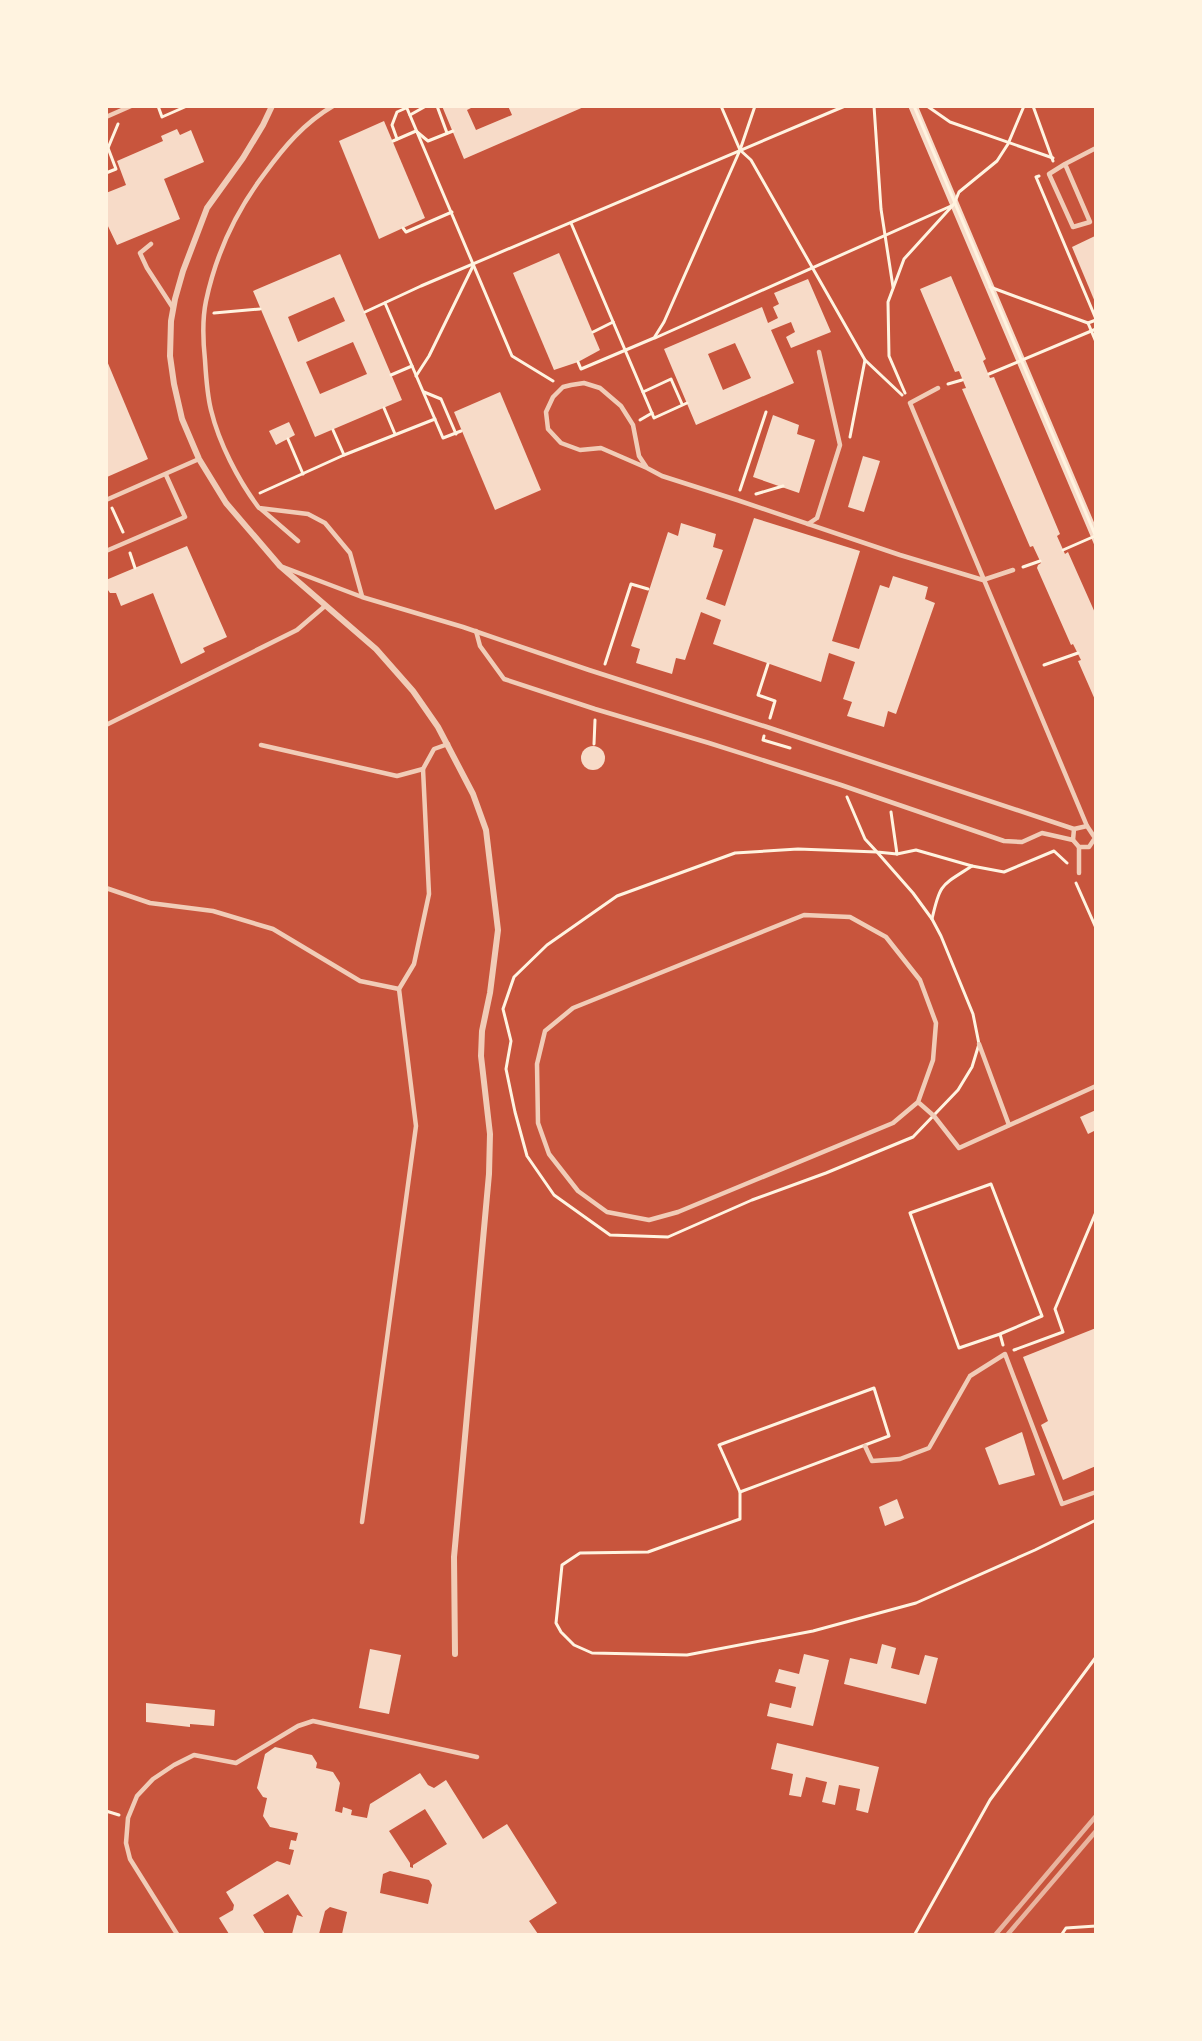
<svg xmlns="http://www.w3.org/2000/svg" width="1202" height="2041" font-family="Signika,sans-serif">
<rect width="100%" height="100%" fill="#c8553d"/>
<g fill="#f7dbc8" fill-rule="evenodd">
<polygon points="442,106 475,106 467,110 476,130 512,115 508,106 586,106 464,159"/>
<polygon points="908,106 918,106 956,196 1096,527 1096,549"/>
<polygon points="384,121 425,218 379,239 339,141"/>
<polygon points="177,129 180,135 191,130 204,162 164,179 180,219 117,245 106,222 106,193 126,185 117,161 163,141 161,136"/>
<polygon points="1095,236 1095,302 1072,247"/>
<polygon points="559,253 600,350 578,362 554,370 513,273"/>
<path d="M340,254L402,400L315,437L253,291ZM334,297L345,321L298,342L288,317ZM353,342L367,374L320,394L306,362Z"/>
<polygon points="951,276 986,359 983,361 990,378 994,377 1060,534 1057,536 1065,554 1068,552 1096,615 1096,702 1078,661 1081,660 1073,644 1071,645 1037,568 1038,565 1041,563 1040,561 1033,546 1030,547 962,389 966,388 959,371 955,372 920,289"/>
<path d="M808,279L831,332L791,348L786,337L795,332L791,322L771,330L794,383L696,425L664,349L762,307L768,323L778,318L773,307L779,304L774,293ZM735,343L751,378L723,390L708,354Z"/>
<polygon points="107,361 148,459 107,477"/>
<polygon points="500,392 541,490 495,510 454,412"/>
<polygon points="773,415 799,425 797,434 815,440 799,493 753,477"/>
<polygon points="289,422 295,435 276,445 269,431"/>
<polygon points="863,456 880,461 864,512 848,507"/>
<polygon points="754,518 860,551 832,641 859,649 880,585 889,588 893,576 928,587 925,599 935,603 896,714 888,711 884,727 847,716 852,702 843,699 855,662 829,653 821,682 713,644 721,620 701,612 685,660 676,658 672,674 636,663 640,649 631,646 668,532 678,536 681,523 716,534 713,547 723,550 706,599 725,606"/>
<polygon points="187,546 227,637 203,648 205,652 181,664 153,593 121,606 116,593 110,593 106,587 106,580"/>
<circle cx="593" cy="758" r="12"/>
<polygon points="1096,1110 1096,1130 1088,1134 1080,1117"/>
<polygon points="1096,1328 1096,1466 1063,1480 1041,1425 1048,1421 1023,1357"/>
<polygon points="1022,1432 1035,1475 999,1485 985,1448"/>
<polygon points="897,1499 904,1518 885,1526 879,1507"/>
<polygon points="882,1644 896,1648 891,1668 919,1675 925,1655 938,1658 926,1704 844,1684 850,1658 877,1664"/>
<polygon points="370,1649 401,1655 389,1714 359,1708"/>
<polygon points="804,1654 829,1660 813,1726 767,1716 770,1703 791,1708 796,1687 775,1682 779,1669 799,1674"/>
<polygon points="146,1703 215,1710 214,1726 190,1724 190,1727 146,1722"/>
<polygon points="777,1743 879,1767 868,1813 856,1810 860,1789 839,1785 835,1805 822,1802 827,1782 806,1777 801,1797 789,1795 793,1774 771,1769"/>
<path d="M275,1747L312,1755L317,1763L316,1768L333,1772L340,1783L335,1811L342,1813L343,1807L352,1810L351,1815L367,1818L370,1804L420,1773L428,1785L434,1788L446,1780L483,1839L507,1824L557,1903L529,1921L538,1934H342L347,1912L330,1907L325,1911L319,1934H292L297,1915L303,1917L288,1894L253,1915L265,1934H229L219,1918L233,1910L234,1905L226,1892L277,1861L290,1865L294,1850L289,1849L291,1840L296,1841L298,1833L270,1827L263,1816L267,1798L263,1797L257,1788L265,1754ZM425,1809L447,1844L413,1865V1868L410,1867V1863L389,1831ZM390,1871L429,1880L432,1885L428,1904L380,1893L383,1874Z"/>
</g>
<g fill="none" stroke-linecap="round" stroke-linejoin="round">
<g stroke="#fff3e0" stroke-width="3">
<polyline points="158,106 162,117 187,106"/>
<polyline points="406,106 512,356 553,381"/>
<polyline points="437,106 447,133"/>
<polyline points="721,106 740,150 751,160 865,360 902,395"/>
<polyline points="874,106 881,209 893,287"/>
<polyline points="914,106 1096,537"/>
<polyline points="927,106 950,122 1053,158"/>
<polyline points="1033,106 1053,161"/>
<polyline points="410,115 426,106"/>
<polyline points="397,139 392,125 397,112 406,108"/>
<polyline points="393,141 416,131 428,141 453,131"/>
<polyline points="106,143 108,148 118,124"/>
<polyline points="106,151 108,148 116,169 106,173"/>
<polyline points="1039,176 1036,177 1096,319"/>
<polyline points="571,223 654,418 687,403"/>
<polyline points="403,228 406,232 452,212"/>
<polyline points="990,287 1088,323"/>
<polyline points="385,303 443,438 461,431"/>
<polyline points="365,312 421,286 845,106"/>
<polyline points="214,313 260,309"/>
<polyline points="1096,320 1088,323 1096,342"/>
<polyline points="593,332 613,322"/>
<polyline points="655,338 951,206"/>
<polyline points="578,362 581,369 654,338 664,322 740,150 755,106"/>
<polyline points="989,374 1096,329"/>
<polyline points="391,375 412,366"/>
<polyline points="416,376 429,356 473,266"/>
<polyline points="948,384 962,380"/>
<polyline points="424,392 441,399 456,434"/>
<polyline points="643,392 671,379 682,404"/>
<polyline points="905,393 889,356 888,302 904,259 954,204 959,192 997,161 1008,144 1024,106"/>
<polyline points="384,408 395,434"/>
<polyline points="640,420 652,413"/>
<polyline points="333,430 344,455"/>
<polyline points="850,437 865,360"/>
<polyline points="288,439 303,474"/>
<polyline points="740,490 766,412"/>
<polyline points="260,493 344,455 435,419"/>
<polyline points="756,494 783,486"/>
<polyline points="112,508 123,532"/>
<polyline points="1063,550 1095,536"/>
<polyline points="130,553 135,568"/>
<polyline points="1023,567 1040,561"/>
<polyline points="605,664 631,584 648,589"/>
<polyline points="768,664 758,695 775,701 770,718"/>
<polyline points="1044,665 1078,653"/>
<polyline points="764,736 763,740 790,748"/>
<polyline points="594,744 595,720"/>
<polyline points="847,797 865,839 877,852 897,854 891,812"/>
<polygon points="798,849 877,852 913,893 932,919 941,936 973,1014 979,1044 972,1067 958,1090 913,1137 826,1173 752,1200 668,1237 610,1235 554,1195 527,1156 515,1112 506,1069 511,1041 503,1009 514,977 547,945 617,896 735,853"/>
<polyline points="897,854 916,850 972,866"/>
<polyline points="1076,883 1096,928"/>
<path d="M932,919C940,883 941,886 972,866L1004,872L1054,851L1067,863"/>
<polyline points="1000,1334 959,1348 910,1213 991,1184 1042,1316 1000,1334 1003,1345"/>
<polyline points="1014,1350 1063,1332 1055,1309 1096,1212"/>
<polygon points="874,1388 889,1436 740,1492 719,1445"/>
<polyline points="740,1492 740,1519 648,1552 580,1553 562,1565 556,1623 561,1632 574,1645 592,1653 687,1655 813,1631 916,1603 1035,1550 1096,1520"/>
<polyline points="106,1811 119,1815"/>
<polyline points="915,1934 990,1800 1096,1657"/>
<polyline points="1062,1934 1066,1928 1096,1926"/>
</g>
<g stroke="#f1ccb7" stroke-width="4.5">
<path d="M333,106C304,123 284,147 265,173C236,211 216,254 206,301C202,320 203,341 205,360C206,376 207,394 211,410C219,443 238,480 259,508L308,514L325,523L350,553L362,596"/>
<polyline points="106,117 131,106"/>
<polyline points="1065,164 1049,174 1073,227 1090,222 1065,164 1096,148"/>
<polyline points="151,244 140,253 147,268 173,308"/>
<polyline points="938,388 910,403 1087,826"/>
<polyline points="647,468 639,456 633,425 621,406 600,388 584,383 571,385 563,387 553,397 546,412 548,429 561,443 580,450 601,448 647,468 662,476 737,500 900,555 983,580 1013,570"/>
<polyline points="106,500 199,459"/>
<polyline points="261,509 298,541"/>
<polyline points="808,524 817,518 840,445 819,352"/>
<polyline points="106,551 185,517 166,475"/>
<polyline points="283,567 362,597 463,627 589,670 767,727 1074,829 1087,826 1095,838 1089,847 1079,847 1073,840 1074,829"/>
<polyline points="476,631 480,646 504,679 595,709 709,743 841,785 1004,841 1022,842 1042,833 1073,840"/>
<polyline points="106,725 297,630 325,606"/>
<polyline points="261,745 397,776 423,769 434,749 448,744"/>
<polyline points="1079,873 1079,847"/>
<polyline points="106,888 150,903 213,911 273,929 360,981 399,989"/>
<polyline points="979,1044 1009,1125"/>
<polyline points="918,1102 893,1123 678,1212 649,1220 607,1212 578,1191 549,1154 538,1123 537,1064 545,1031 573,1008 804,915 850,917 886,937 920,980 936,1023 933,1060 918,1102 934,1116 959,1148 1096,1086"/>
<polyline points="865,1446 872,1461 900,1459 929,1448 970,1376 1005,1354 1062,1504 1096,1492"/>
<polyline points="362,1522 416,1126 399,989 414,964 429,894 423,769"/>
<polyline points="177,1934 130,1859 126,1843 128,1818 137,1796 153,1779 174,1765 194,1755 236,1763 298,1726 313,1721 477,1757"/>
</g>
<polyline stroke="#f1ccb7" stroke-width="6" points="272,106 263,125 243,158 207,208 183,271 175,299 171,321 170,356 174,384 182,419 199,459 226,503 280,566 376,649 413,691 438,727 473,794 486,830 498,930 490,993 482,1031 481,1056 490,1134 489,1174 454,1557 455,1654"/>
<g stroke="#e9b49f" stroke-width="4.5">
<polyline points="996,1934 1096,1816"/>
<polyline points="1008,1934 1096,1831"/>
</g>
</g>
<rect width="1202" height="2041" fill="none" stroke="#fff3e0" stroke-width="216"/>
</svg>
